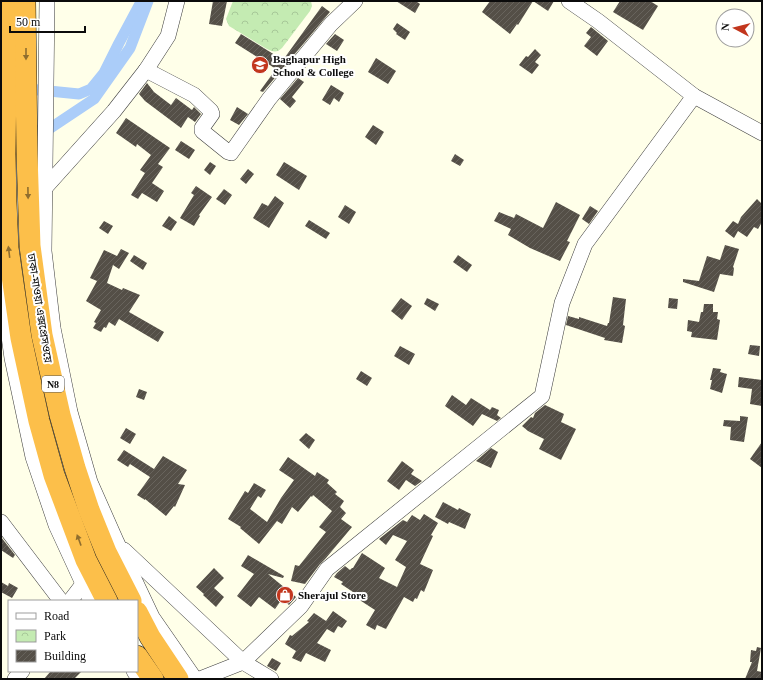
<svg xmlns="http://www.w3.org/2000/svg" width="763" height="680" font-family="'Times New Roman','Noto Sans Bengali',serif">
<defs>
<pattern id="park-crowns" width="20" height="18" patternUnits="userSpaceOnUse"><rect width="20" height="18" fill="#c4ebb2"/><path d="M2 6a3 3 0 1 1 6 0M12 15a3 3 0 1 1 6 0" fill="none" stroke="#a7c898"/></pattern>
<pattern id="building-hatch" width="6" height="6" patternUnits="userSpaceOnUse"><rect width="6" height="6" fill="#544f47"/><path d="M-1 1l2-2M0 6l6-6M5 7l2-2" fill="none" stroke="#68645d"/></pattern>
</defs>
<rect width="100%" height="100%" fill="#ffffe9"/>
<path fill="url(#park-crowns)" d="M233,1H311L312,6L310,11L282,48C277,53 273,52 267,49L229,26L226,19Z"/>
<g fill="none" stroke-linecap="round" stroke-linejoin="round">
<g stroke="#abcdf9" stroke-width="11">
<polyline points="23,85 29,89 79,94 91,89 104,73 119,43 141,2"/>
<polyline points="22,132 49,129 94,99 130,48 148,1"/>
</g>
</g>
<g fill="url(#building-hatch)">
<polygon points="213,1 227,1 222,26 209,24"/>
<polygon points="396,1 416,1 420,4 415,13"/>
<polygon points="490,1 533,1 518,25 517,24 510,34 482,12"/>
<polygon points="533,1 554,1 548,11"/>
<polygon points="620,1 650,1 658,6 643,30 613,12"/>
<polygon points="322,6 330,12 263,92 260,91 276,69 235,43 241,34 283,60"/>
<polygon points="397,23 410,32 405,40 396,34 397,33 393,29"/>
<polygon points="591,27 608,41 597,56 584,46 591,37 586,33"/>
<polygon points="335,34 344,40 337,51 326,44"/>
<polygon points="535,49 541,55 535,62 539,65 532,74 519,65 526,56 528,57"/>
<polygon points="376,58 396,71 388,84 368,72"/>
<polygon points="298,78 304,82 292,97 296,101 290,108 280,99"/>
<polygon points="147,83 154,92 171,105 176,98 192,110 194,107 201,114 195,122 188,117 181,128 145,101 139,94"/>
<polygon points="331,85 344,93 339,102 334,98 330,105 322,100"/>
<polygon points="237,107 248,114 239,125 230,120"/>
<polygon points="126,118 170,148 158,164 163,167 152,183 164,191 157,202 142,193 138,199 131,195 145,173 140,170 151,155 137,144 136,147 116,133"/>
<polygon points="373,125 384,132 376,145 365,137"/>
<polygon points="181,141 195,150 189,159 175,150"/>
<polygon points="455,154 464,160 460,166 451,161"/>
<polygon points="210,162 216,166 210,175 204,170"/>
<polygon points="284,162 307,176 299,190 276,175"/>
<polygon points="248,169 254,174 246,184 240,179"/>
<polygon points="196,186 212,197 199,215 200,216 194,226 180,218 194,195 191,193"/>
<polygon points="224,189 232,195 225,205 216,199"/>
<polygon points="275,196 284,203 269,228 253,218 262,203 268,206"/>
<polygon points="757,199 762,204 762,222 758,229 754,227 747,237 738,231 734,238 725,231 733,221 738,224 741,217"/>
<polygon points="556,202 580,215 567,241 570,242 560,261 530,248 508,235 511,229 494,221 499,212 514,218 516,214 543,228"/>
<polygon points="345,205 356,212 349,224 338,217"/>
<polygon points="590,206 598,211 589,224 582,219"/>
<polygon points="169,216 177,222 171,231 162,226"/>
<polygon points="309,220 330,233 326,239 305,226"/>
<polygon points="104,221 113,226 108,234 99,228"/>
<polygon points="725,245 739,249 733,267 734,268 733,276 720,274 714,292 683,282 683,279 699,281 707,256 720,260"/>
<polygon points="121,249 129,253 119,269 113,265 107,283 122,290 123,288 140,295 129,312 164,332 158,342 119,319 115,326 109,322 106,328 104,327 101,332 93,328 96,323 94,322 101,310 86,301 97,281 90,278 104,250 117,256"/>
<polygon points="134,255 147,263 143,270 130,261"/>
<polygon points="458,255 472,265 467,272 453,262"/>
<polygon points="613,297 626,299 623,325 625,326 622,343 604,340 605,338 566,325 568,316 579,319 579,317 607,326 608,323 609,323"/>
<polygon points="401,298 412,306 402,320 391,311"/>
<polygon points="427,298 439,304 435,311 424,304"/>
<polygon points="669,298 678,299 677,309 668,308"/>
<polygon points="704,304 713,304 713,312 718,312 717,319 720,320 717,340 691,337 692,332 687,331 688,320 699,322 701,312 703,312"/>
<polygon points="750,345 760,346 759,356 748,354"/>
<polygon points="400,346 415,354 409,365 394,356"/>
<polygon points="713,368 721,369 720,372 727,374 722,393 710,389 712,380 710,380"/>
<polygon points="361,371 372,378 367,386 356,379"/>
<polygon points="739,377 762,380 762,406 750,404 752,389 738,387"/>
<polygon points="139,389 147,392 144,400 136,397"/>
<polygon points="452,395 466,405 471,398 490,410 492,407 499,410 497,415 501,418 497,421 482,414 473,426 445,406"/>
<polygon points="545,405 564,414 561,422 576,429 561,460 539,449 544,439 528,431 522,426 531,417 533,418 535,413"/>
<polygon points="740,416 748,417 744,442 730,440 731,427 723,426 724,420 740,421"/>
<polygon points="126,428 136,434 130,444 120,438"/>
<polygon points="306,433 315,440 309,449 299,440"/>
<polygon points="762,442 762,468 750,459"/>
<polygon points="491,448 498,452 491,468 476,461"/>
<polygon points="124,450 154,469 163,456 187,470 178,484 185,485 175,507 174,506 166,516 145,499 145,500 137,495 150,477 130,464 128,467 117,460"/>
<polygon points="288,457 315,476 317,472 329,480 327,483 337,492 335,494 344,501 340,507 346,513 341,519 352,527 326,558 320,564 305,584 291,581 295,565 299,566 326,532 319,527 332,511 313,495 312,497 311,496 298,512 292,507 282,524 277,521 259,544 240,528 241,527 228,519 245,491 248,493 254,483 266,490 261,498 258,496 250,509 267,522 281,498 294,480 279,470"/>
<polygon points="402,461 414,470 411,474 422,481 415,486 406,480 399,490 387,481"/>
<polygon points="443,502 458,510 459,508 471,514 465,529 449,522 448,524 435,517"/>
<polygon points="424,514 438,523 431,535 433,536 420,564 433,570 424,592 421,590 417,599 415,598 413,602 404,597 386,629 377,625 375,630 366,625 375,610 358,599 359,596 341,584 343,582 334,577 337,573 345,566 350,570 352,568 353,568 362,553 385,568 379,578 397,587 406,567 395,560 407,541 393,535 386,545 379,539 403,520 407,522 412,515 420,520"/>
<polygon points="1,537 15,555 13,558 1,550"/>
<polygon points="248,555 284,576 283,578 268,574 296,597 289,605 282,599 275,609 259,597 251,607 237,596 254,574 241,566"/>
<polygon points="214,568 224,578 214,588 224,597 216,607 203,595 204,594 196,587"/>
<polygon points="1,582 8,586 9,583 18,588 12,598 1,592"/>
<polygon points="333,611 347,621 342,628 338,626 334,633 327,629 317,643 331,650 325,662 306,653 301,662 292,658 296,651 285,644 290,635 292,636 309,622 307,621 314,613 326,621"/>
<polygon points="757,647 761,648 757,671 762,672 762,679 745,679 752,662 750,662 751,650 756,651"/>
<polygon points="272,658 281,663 276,671 267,666"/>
<polygon points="51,671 82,671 74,679 44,679"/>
</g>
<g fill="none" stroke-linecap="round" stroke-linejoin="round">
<defs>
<g id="minor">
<polyline points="47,1 44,251 53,328 70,412 90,482 117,543 152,617 195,679"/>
<polyline points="569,1 598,21 694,96 762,133"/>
<polyline points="146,70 194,95 211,111 212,114 202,128 202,131 228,152 231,153 269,99 331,24 355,1"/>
<polyline points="44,189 114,111 146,70 168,36 177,1"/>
<polyline points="1,279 12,358 33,457 56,525 91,601"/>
<polyline points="1,522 61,601"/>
<polyline points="124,550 243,662 271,679"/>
<polyline points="70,601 83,584"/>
<polyline points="134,671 139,679"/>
<polyline points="15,679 22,671"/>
<polyline points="200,679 243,662 301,606 327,569 542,396 562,303 585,244 694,96"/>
</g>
<g id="highway">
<polyline points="7,1 5,154 6,202 8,248 21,338 39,421 54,475 86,560 107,601"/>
<polyline points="25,1 27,154 30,246 42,335 60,415 75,468 89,510 106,552 131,601"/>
<polyline points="137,612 150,637 178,679"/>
<polyline points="137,656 153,679"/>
</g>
</defs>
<use href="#minor" stroke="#3e3e3e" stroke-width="16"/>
<use href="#highway" stroke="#1c1c1c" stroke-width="22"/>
<use href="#minor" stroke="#fff" stroke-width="15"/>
<use href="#highway" stroke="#fcbf4a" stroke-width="21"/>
</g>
<defs><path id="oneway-solid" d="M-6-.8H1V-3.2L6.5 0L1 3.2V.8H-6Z"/></defs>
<g fill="#906e2e">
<use href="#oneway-solid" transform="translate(26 54) rotate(90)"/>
<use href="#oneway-solid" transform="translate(28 193) rotate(89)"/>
<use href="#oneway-solid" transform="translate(9 252) rotate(-97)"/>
<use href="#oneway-solid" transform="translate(79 540) rotate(-110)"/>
</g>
<defs>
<symbol id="school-disc" viewBox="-11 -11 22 22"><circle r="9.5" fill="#c2361d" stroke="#fff"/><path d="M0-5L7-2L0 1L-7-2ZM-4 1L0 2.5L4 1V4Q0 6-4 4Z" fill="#fff"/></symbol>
<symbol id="shop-disc" viewBox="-11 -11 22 22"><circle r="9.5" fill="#c2361d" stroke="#fff"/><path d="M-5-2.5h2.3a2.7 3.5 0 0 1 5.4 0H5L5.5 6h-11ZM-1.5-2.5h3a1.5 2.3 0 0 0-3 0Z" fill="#fff"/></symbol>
</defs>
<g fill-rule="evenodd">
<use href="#school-disc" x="250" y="55" width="20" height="20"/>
<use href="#shop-disc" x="275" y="585" width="20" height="20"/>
</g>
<g text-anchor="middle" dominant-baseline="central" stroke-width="4" stroke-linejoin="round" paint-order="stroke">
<rect fill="#fff" stroke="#545454" stroke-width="1" x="42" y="376" width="22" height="16" rx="3"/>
<g font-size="10" font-weight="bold" fill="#0b0b0b">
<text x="53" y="384">N8</text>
</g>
<g font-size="11" font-weight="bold" fill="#0b0b0b" stroke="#fff" text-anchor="start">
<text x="273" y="59">Baghapur High<tspan x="273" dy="13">School &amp; College</tspan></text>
<text x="298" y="595">Sherajul Store</text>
</g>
<g font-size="11" fill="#0b0b0b" stroke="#fff">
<text transform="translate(40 308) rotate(81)">ঢাকা-মাওয়া এক্সপ্রেসওয়ে</text>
</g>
</g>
<rect width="763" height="680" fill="none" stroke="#0b0b0b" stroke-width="4"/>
<rect x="8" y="600" width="130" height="72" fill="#ffffff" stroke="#9d9d9d"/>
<rect x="16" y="613" width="20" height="6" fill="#ffffff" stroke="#9d9d9d"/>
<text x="44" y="620" font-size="12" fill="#0b0b0b">Road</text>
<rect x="16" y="630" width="20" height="12" fill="url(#park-crowns)" stroke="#9d9d9d"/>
<text x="44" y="640" font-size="12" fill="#0b0b0b">Park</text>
<rect x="16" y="650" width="20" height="12" fill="url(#building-hatch)" stroke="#9d9d9d"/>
<text x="44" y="660" font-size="12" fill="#0b0b0b">Building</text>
<g transform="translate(735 28) rotate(277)"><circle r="19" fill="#ffffff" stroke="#9d9d9d"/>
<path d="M0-3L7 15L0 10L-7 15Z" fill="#c2361d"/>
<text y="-6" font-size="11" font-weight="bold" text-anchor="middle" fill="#0b0b0b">N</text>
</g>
<path d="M10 26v6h75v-6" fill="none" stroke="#0b0b0b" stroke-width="2"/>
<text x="16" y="26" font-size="12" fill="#0b0b0b" stroke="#ffffff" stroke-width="3" paint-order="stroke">50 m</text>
</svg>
